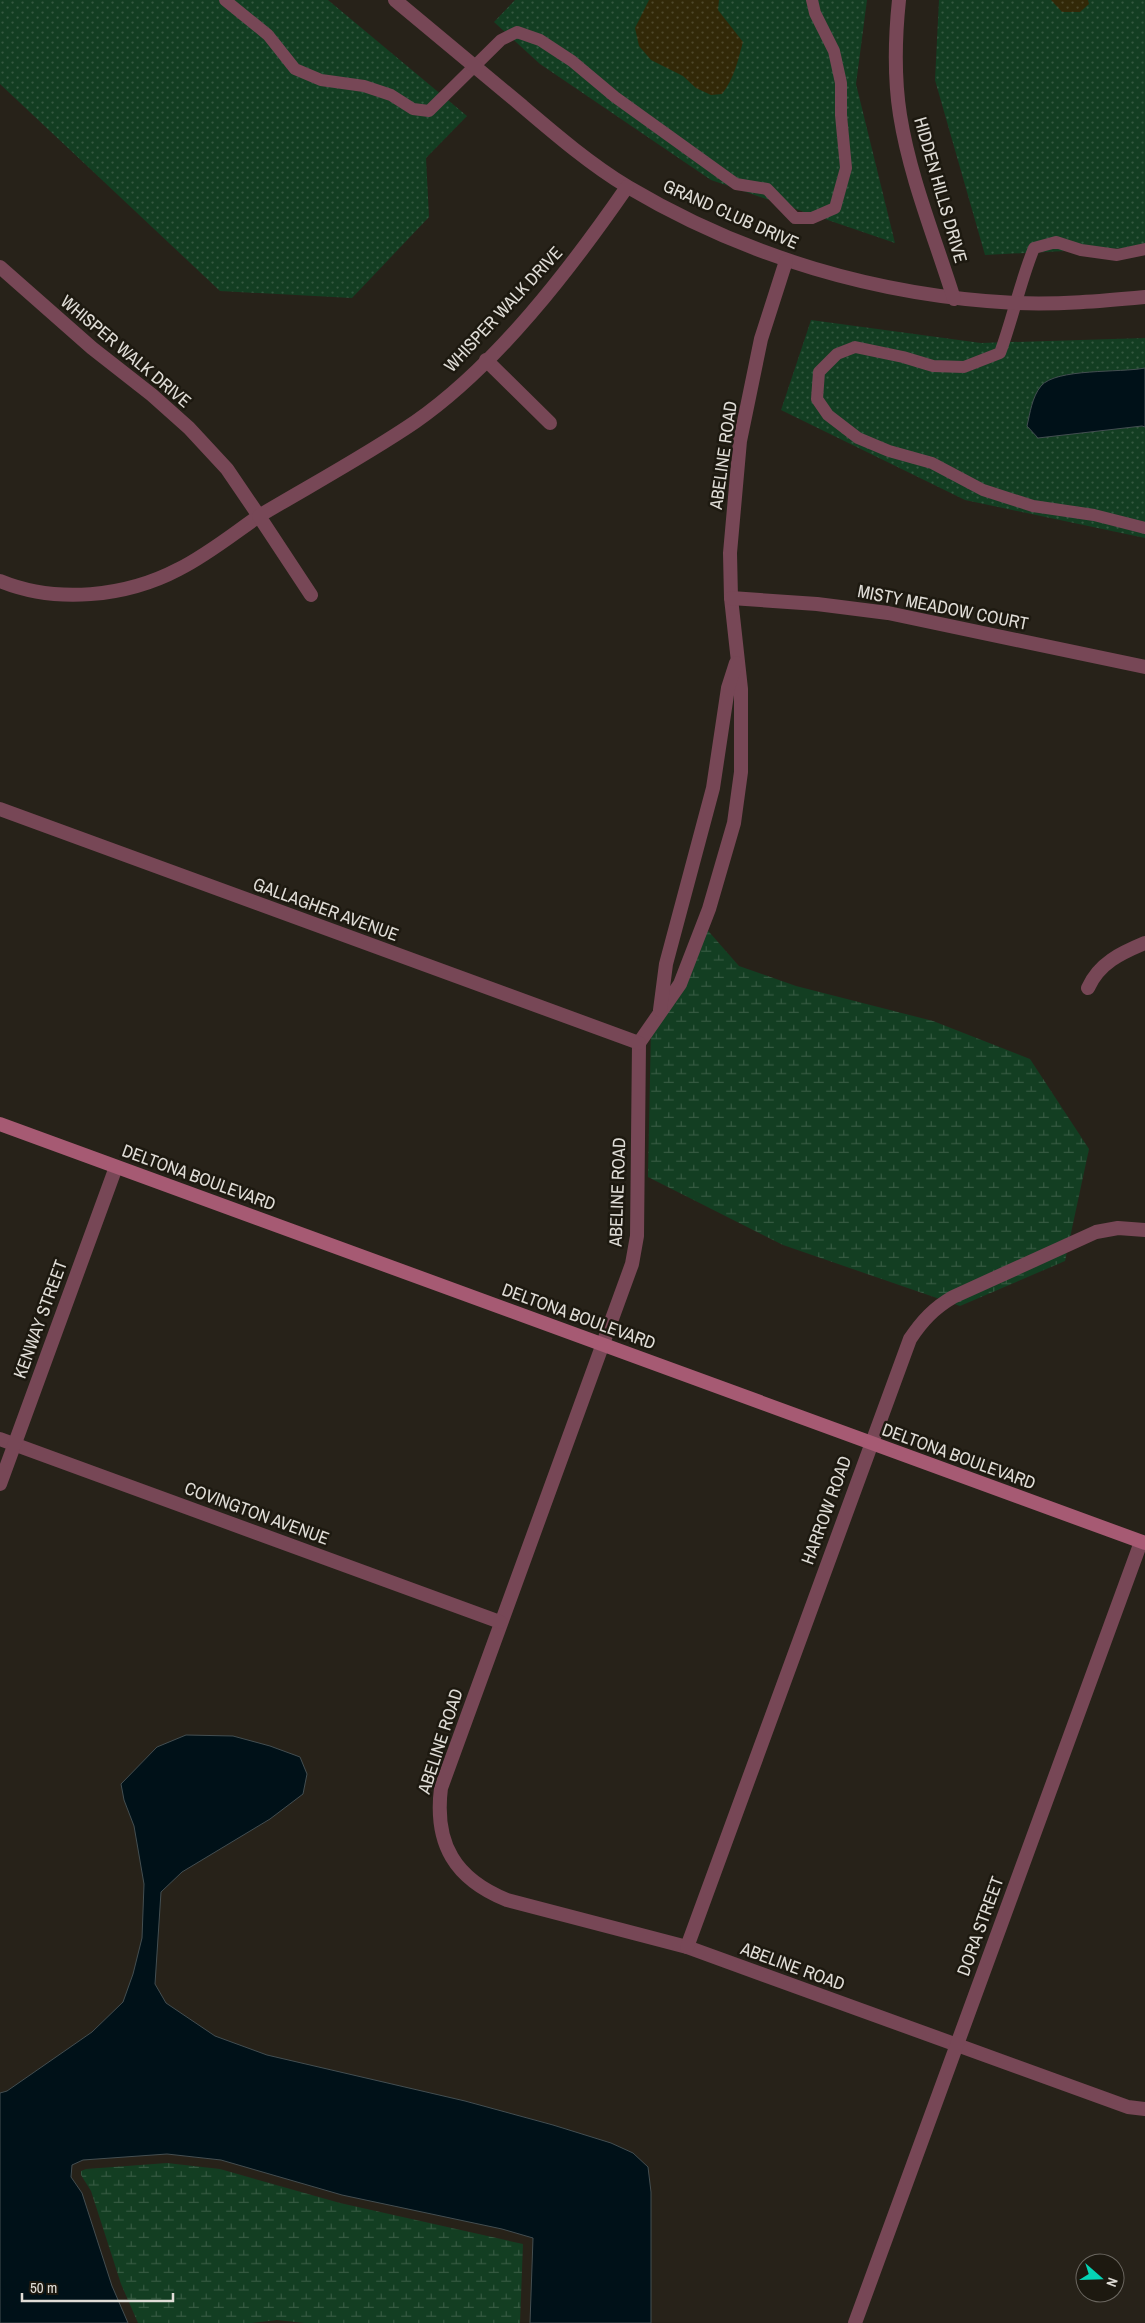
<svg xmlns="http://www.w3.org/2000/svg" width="1145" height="2323" font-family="'Archivo Narrow',sans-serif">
<defs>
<pattern id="grass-dots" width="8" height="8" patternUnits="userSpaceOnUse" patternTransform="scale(1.25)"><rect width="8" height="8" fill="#133e22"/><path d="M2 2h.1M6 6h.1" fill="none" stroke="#355941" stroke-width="1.8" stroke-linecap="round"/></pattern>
<pattern id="wetland-marsh" width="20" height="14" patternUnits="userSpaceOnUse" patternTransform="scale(1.25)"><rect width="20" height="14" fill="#133e22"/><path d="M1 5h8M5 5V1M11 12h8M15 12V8" fill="none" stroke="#355941"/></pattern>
<pattern id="sand-dots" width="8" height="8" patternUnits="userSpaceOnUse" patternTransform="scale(1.25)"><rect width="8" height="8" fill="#322908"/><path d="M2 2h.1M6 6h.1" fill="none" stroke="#4f482b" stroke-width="1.8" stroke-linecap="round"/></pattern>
</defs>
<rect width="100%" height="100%" fill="#272219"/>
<g fill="url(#grass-dots)">
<polygon points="0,0 328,0 467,116 426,158 429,217 352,298 220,291 0,84"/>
<polygon points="515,0 867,0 856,84 895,243 711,180 540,64 494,22"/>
<polygon points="939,0 1145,0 1145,247 985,255 935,80"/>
<polygon points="811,320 981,343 1145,338 1145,538 965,500 781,410"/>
</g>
<g fill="url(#wetland-marsh)">
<polygon points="703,925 739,966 796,986 933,1021 1030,1059 1089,1149 1065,1261 960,1306 783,1245 648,1177 651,1025"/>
<polygon points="167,2163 220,2169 340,2203 523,2244 520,2323 305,2323 277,2320 251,2323 138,2323 121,2284 91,2191 81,2175 81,2171 86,2169"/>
</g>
<g fill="url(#sand-dots)">
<path d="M649,0H719L718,10L743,42C738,60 734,79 722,94L711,95L696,88L683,76L651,60L639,46L635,28Z"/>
<polygon points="1051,0 1088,0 1089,4 1080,12 1062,12"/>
</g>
<g fill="#001118" stroke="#434e51">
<path d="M1145,368V427L1142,426L1038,438L1027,426C1030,413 1032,397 1041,386C1056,368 1120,373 1145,368Z"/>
<polygon points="186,1735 233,1736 270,1746 300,1757 307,1774 303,1794 270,1819 182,1872 161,1892 155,1984 166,2003 215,2036 267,2055 465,2101 553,2125 611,2143 633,2153 648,2167 651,2192 651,2323 530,2323 533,2238 502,2229 342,2195 221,2160 167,2154 83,2160 72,2165 71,2177 82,2193 112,2286 128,2323 0,2323 0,2093 7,2091 92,2032 123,2002 133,1974 142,1938 144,1884 134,1826 124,1800 121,1784 157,1747"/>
</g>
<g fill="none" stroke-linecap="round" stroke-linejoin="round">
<g stroke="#774756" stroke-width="12">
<polyline points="225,0 268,35 295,69 321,80 364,86 391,95 413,109 429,111 501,40 517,32 540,40 572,61 615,97 736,184 767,189 795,218 812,218 835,208 846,168 841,115 841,83 834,51 815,13 812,0"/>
<path d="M1145,249L1117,255L1081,250L1056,242L1034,248C1020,282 1013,318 1000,353L964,367L933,366L903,357L855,347L837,354L819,372L817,399L828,415L858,438L889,451L932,463L983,490L1033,506L1094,515L1145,528"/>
</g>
<g stroke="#774756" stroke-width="14">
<path d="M395,0C437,35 479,70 521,105C555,134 590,164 628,187C746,257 878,296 1015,303C1058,305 1102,301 1145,297"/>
<path d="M899,0C895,38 894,77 900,115C910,178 935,238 954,299"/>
<path d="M786,261L761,339L740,441L730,553L731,598L741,689V772L734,823L709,909L680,984L639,1043L637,1236L632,1264L441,1788C434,1844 455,1879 507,1900L687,1947L1128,2107L1145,2109"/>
<path d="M0,267L92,348L152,395L189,428L227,469L259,516C233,534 207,555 179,569C126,597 56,604 0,581"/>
<polyline points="486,360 550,423"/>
<path d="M311,595L259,516C311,485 365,456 415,422C497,365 571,268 627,187"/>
<polyline points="731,598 817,604 888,613 1145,667"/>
<polyline points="0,809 639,1043"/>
<path d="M1088,988C1099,963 1121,953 1145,943"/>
<polyline points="660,1010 666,964 713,788 728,688 736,663"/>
<polyline points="0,1439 500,1622"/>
<polyline points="0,1484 116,1167"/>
<path d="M687,1947L910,1339C922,1321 934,1308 953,1297L1096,1232L1118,1228L1145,1230"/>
<polyline points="855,2323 1141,1542"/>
</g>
<polyline stroke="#a65a73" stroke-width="14" points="0,1124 1145,1543"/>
</g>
<g text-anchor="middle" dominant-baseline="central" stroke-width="5" stroke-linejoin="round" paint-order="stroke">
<g font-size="18" fill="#e0ddd7" stroke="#1d1910">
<text transform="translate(941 190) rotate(74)">HIDDEN HILLS DRIVE</text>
<text transform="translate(731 214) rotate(24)">GRAND CLUB DRIVE</text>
<text transform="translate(503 309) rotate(-47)">WHISPER WALK DRIVE</text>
<text transform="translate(126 351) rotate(40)">WHISPER WALK DRIVE</text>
<text transform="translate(723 455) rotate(-82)">ABELINE ROAD</text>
<text transform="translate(943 607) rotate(11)">MISTY MEADOW COURT</text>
<text transform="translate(326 909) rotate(20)">GALLAGHER AVENUE</text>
<text transform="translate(199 1177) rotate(20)">DELTONA BOULEVARD</text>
<text transform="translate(617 1192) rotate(-88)">ABELINE ROAD</text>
<text transform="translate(579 1316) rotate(20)">DELTONA BOULEVARD</text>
<text transform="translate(40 1319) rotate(-70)">KENWAY STREET</text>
<text transform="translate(959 1456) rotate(20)">DELTONA BOULEVARD</text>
<text transform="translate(826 1510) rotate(-70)">HARROW ROAD</text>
<text transform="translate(257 1513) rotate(20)">COVINGTON AVENUE</text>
<text transform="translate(440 1741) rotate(-72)">ABELINE ROAD</text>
<text transform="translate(980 1926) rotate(-70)">DORA STREET</text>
<text transform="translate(793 1966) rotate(20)">ABELINE ROAD</text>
</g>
</g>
<g transform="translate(1100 2278) rotate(110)"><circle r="24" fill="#1d1910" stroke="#6b6760"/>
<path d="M0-4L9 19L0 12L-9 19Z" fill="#05d5b6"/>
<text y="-8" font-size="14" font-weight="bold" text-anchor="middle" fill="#e0ddd7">N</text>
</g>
<path d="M22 2293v8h151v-8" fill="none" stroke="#e0ddd7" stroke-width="2.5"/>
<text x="30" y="2293" font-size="15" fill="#e0ddd7" stroke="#1d1910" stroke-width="4" paint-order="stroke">50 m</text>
</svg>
